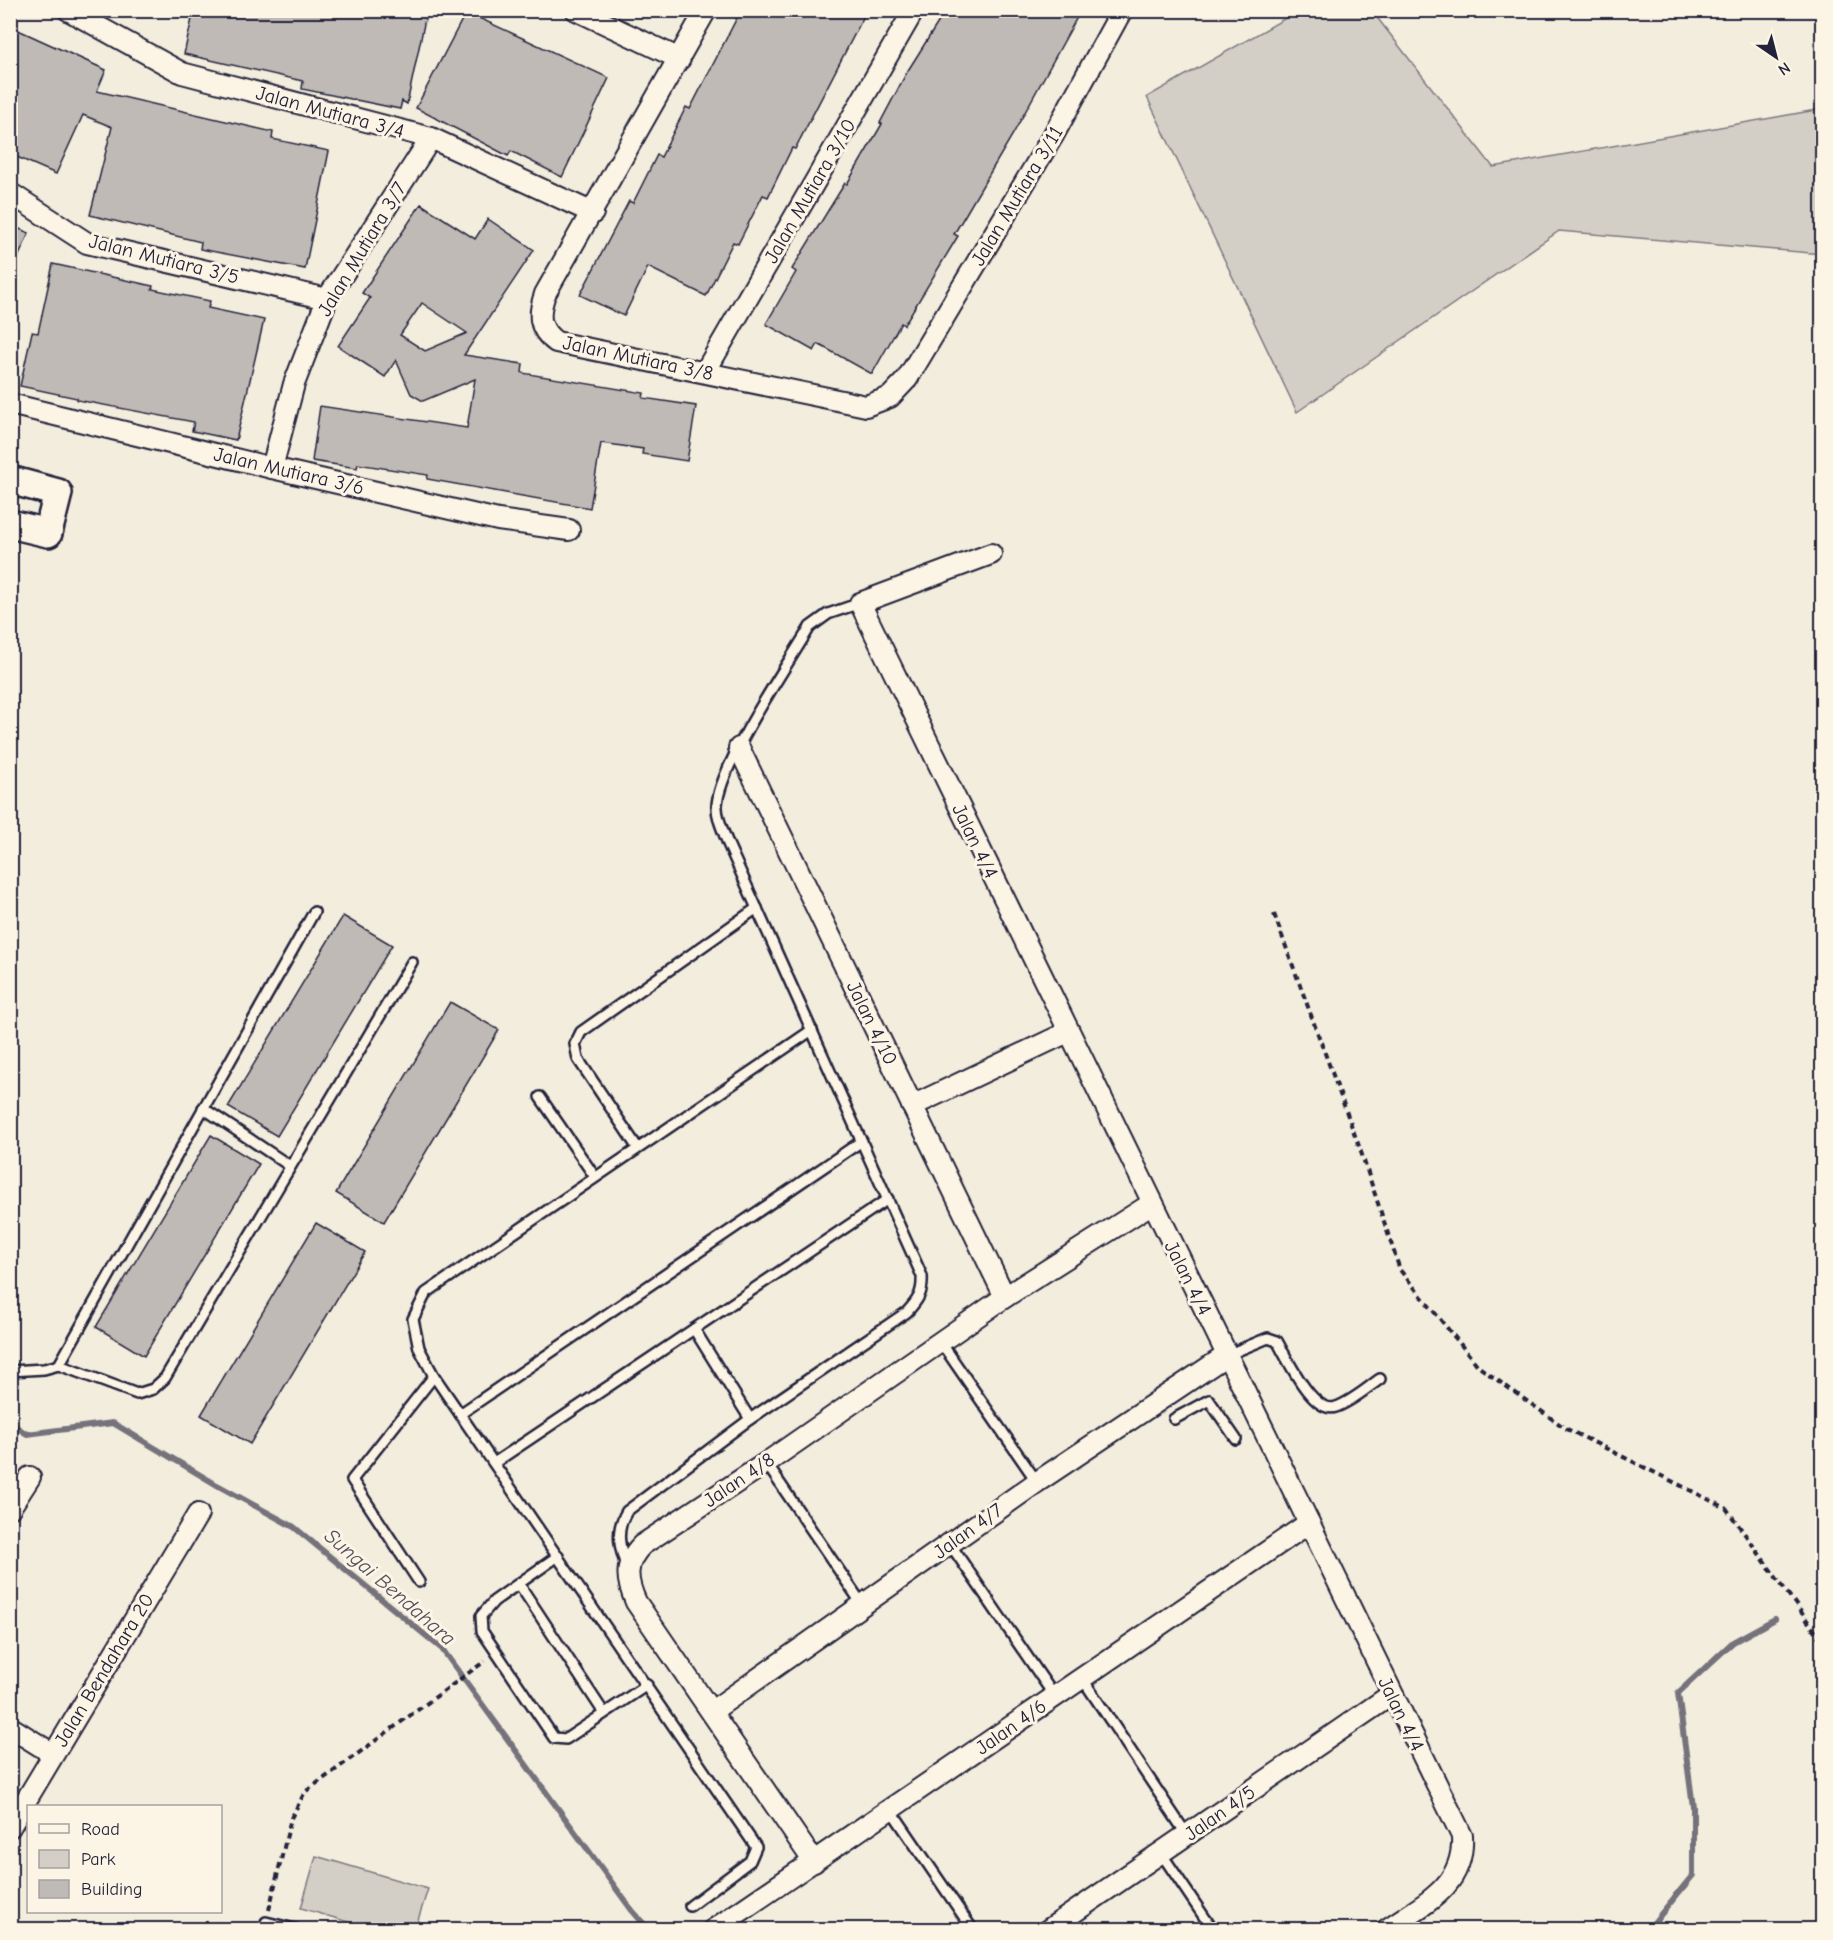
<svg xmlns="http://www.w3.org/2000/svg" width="1833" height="1940" font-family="'Comic Neue',sans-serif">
<rect width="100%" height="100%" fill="#f3edde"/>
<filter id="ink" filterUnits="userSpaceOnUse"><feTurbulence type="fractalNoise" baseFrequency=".0167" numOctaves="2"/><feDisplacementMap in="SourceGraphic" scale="12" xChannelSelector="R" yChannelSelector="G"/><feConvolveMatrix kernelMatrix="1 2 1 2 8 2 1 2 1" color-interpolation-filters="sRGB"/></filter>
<g filter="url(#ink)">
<g fill="#d4cfc6" stroke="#7b7880" stroke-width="1.5">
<polygon points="1372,11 1493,167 1822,109 1822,254 1559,231 1297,412 1147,97 1298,11"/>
<polygon points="316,1856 428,1889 415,1929 372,1929 301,1908"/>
</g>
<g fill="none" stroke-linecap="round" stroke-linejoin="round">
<g stroke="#75727b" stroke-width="6">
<polyline points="10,1423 27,1434 113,1423 217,1485 294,1527 442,1649 631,1909 649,1930"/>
<polyline points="1648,1930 1693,1875 1693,1807 1678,1693 1733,1642 1775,1619"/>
</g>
</g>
<g fill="#bfbab6" stroke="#22223b" stroke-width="1.5" fill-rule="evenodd">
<polygon points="194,10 427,10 407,104 402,101 400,109 302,89 303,81 184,54"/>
<polygon points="741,10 867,10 795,149 792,148 768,197 763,195 738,244 733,242 706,296 648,267 624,316 580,295 629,201 633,203 657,155 661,157 686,107 690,109"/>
<polygon points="946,10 1081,10 1013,134 954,234 958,236 904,325 901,323 872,374 818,344 814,351 766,324 796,272 792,269 845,183 847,184 882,124 880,123 907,72"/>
<polygon points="466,12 609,78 562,177 511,151 508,156 416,108"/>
<polygon points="16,29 106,70 97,91 273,132 272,139 329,151 305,269 200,249 201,242 90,215 112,127 83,115 56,174 10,154 10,40"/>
<path d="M421,204L475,239L488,219L534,250L464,355L523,364L522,373L644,393L643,398L696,406L687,461L642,454L643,449L601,443L590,508L427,479L428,475L358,464L357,468L312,461L320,406L467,428L475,379L423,401L411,394L396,360L385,377L338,346L370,298L362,293ZM422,303L467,333L425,351L400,335Z"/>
<polygon points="10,225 29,233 10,276"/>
<polygon points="53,264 153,286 152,289 210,301 208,308 264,320 236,440 192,431 194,422 77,400 77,398 20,386 32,332 38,333"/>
<polygon points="343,916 392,945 277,1136 228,1107"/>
<polygon points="450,1002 499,1030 384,1222 336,1193"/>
<polygon points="211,1135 259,1164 144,1356 96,1327"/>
<polygon points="316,1223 365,1252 250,1444 201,1415"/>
</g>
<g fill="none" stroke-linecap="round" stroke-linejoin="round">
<defs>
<g id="lane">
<polyline points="540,1097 595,1177"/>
<polyline points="203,1108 290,1166"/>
<polyline points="637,1147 578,1059 575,1044 581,1032 757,908"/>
<polyline points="694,1329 750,1419"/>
<polyline points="940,1341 1037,1482"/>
<path d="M1227,1355L1268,1338L1277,1341C1287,1358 1313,1415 1336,1407C1351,1402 1367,1388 1380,1379"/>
<polyline points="59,1365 314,912"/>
<polyline points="10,1371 44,1369 59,1365 137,1394 153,1389 165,1378 412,962"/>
<polyline points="460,1414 862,1141"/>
<polyline points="1174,1419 1209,1400 1236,1439"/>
<polyline points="494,1463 888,1199"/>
<polyline points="766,1463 864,1607"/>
<polyline points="950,1544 1055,1697"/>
<polyline points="558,1556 494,1601 481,1616 482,1631 554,1738 566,1739 647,1685"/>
<path d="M627,1568C619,1547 615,1530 627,1511L750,1419L907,1312C918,1300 923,1293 922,1276L728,844C724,833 716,817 717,805C720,764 786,667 810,627L828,614L860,603"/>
<polyline points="419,1582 352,1480 434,1376"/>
<polyline points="519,1584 604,1713"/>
<polyline points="1082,1678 1187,1835"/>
<polyline points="891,1810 973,1930"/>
<polyline points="1161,1853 1213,1930"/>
<polyline points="690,1906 750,1861 756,1847 434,1376 419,1348 413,1319 426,1293 812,1030"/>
<polyline points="264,1930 266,1922 299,1930"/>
</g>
<g id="street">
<polyline points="68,10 182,73 431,138 593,213"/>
<polyline points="576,10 680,59"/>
<path d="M706,10L545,294C538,314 538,329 556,342L866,406L890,397L907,379L1054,134L1122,10"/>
<polyline points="10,193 87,243 327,299"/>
<polyline points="705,372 914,10"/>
<polyline points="10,404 272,468 498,520 569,530"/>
<polyline points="272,468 294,384 327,299 431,138"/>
<path d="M991,554L860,603L1462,1836C1465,1887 1423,1904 1386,1930"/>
<polyline points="739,748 1005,1297"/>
<polyline points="912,1106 1068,1032"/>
<polyline points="10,1508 30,1477"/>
<polyline points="712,1711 1037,1482 1227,1355"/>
<polyline points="10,1727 53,1754"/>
<polyline points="10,1827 198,1514"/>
<path d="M814,1862L636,1602C626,1580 624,1563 642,1545L766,1463L1005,1297L1151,1204"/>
<polyline points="713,1930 1309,1523"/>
<polyline points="1048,1930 1391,1695"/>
</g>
<polyline id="secondary" points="10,480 58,493 48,533 10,524"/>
</defs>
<use href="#lane" stroke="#22223b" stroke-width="14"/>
<use href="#street" stroke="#22223b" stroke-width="24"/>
<use href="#secondary" stroke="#22223b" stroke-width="32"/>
<g stroke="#22223b" stroke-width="4" stroke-dasharray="6 4.5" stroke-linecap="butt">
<polyline points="1274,914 1360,1149 1400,1270 1479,1367 1565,1428 1726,1508 1822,1641"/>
<polyline points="269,1910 291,1818 305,1792 485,1661"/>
</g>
<use href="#lane" stroke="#fcf5e5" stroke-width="9"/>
<use href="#street" stroke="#fcf5e5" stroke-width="20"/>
<use href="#secondary" stroke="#fcf5e5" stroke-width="27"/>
</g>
</g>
<g text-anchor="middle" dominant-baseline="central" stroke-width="6" stroke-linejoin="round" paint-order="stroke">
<g font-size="20" fill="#22223b" stroke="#fcf5e5">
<text transform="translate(330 112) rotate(15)">Jalan Mutiara 3/4</text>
<text transform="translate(810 191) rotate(-60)">Jalan Mutiara 3/10</text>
<text transform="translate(1017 196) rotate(-59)">Jalan Mutiara 3/11</text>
<text transform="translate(362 249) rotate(-59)">Jalan Mutiara 3/7</text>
<text transform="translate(164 259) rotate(14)">Jalan Mutiara 3/5</text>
<text transform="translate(638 358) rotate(12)">Jalan Mutiara 3/8</text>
<text transform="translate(289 471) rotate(13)">Jalan Mutiara 3/6</text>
<text transform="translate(975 841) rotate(64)">Jalan 4/4</text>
<text transform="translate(872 1023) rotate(64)">Jalan 4/10</text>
<text transform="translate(1188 1278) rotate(63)">Jalan 4/4</text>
<text transform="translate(739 1480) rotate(-34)">Jalan 4/8</text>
<text transform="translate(968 1531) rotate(-36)">Jalan 4/7</text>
<text transform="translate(104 1670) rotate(-59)">Jalan Bendahara 20</text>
<text transform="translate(1401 1714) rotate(64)">Jalan 4/4</text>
<text transform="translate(1011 1727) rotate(-35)">Jalan 4/6</text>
<text transform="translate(1220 1813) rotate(-35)">Jalan 4/5</text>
</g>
<g font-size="21" font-style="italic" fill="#525160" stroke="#fcf5e5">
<text transform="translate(390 1587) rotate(41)">Sungai Bendahara</text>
</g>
</g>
<rect width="1833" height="1940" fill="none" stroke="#fcf5e5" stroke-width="36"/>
<rect x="18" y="18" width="1797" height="1904" fill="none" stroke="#22223b" stroke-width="2" filter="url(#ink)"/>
<rect x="27" y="1805" width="195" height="108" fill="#fcf5e5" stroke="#a5a1a1" stroke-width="1.5"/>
<rect x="39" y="1824" width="30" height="9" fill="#fcf5e5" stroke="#a5a1a1" stroke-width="1.5"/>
<text x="81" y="1835" font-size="18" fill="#22223b">Road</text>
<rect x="39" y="1850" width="30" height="18" fill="#d4cfc6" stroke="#a5a1a1" stroke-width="1.5"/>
<text x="81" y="1865" font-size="18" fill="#22223b">Park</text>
<rect x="39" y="1880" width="30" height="18" fill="#bfbab6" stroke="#a5a1a1" stroke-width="1.5"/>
<text x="81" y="1895" font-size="18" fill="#22223b">Building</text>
<g transform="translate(1776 57) rotate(145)" stroke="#fcf5e5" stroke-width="4.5" paint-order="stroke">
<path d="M0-4.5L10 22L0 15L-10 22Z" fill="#22223b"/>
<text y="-9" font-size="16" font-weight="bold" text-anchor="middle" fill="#22223b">N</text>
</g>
</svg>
